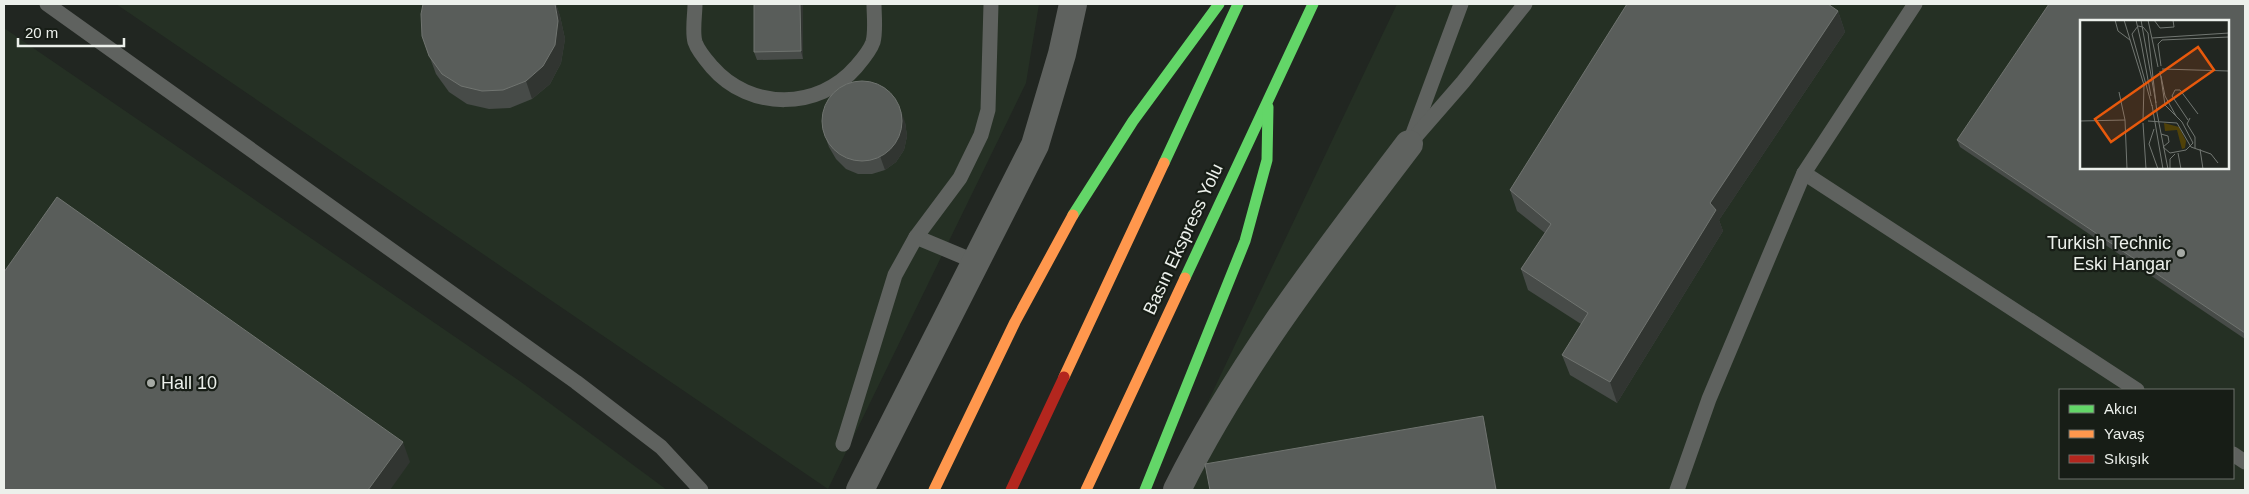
<svg xmlns="http://www.w3.org/2000/svg" width="2249" height="494" font-family="Arial,sans-serif">
<rect width="100%" height="100%" fill="#212621"/>
<g fill="#253024" fill-rule="evenodd">
<polygon points="116,4 1039,4 1026,83 828,489"/>
<path d="M1397,4H2245V490H1166ZM2082,21H2228V168H2082ZM2060,390H2233V478H2060Z"/>
<polygon points="4,28 521,382 667,490 4,490"/>
</g>
<g fill="none" stroke-linecap="round" stroke-linejoin="round">
<g stroke="#5f625f" stroke-width="15">
<polyline points="47,4 576,382 661,447 701,490"/>
<path d="M695,4C695,15 692,31 695,42C698,51 706,60 712,67C750,111 819,110 856,67C862,60 870,51 873,42C876,31 874,15 874,4"/>
<polyline points="1412,136 1461,4"/>
<polyline points="1409,144 1463,82 1525,4"/>
<polyline points="1804,173 2137,390"/>
<polyline points="916,237 976,262"/>
<polyline points="843,444 895,275 916,237 960,178 981,135 988,110 991,4"/>
<polyline points="2233,454 2245,462"/>
<polyline points="1677,490 1709,399 1804,173 1915,4"/>
</g>
<g stroke="#5f625f" stroke-width="28">
<polyline points="860,490 1035,145 1062,54 1073,4"/>
<path d="M1177,490C1239,365 1325,255 1409,144"/>
</g>
<g stroke="#63d668" stroke-width="11">
<polyline points="1164,163 1238,4"/>
<polyline points="1073,215 1133,121 1219,4"/>
<polyline points="1185,278 1313,4"/>
<polyline points="1145,490 1245,241 1267,160 1268,107"/>
</g>
<g stroke="#ff974d" stroke-width="11">
<polyline points="1064,377 1164,163"/>
<polyline points="934,490 1015,322 1073,215"/>
<polyline points="1086,490 1185,278"/>
</g>
<polyline stroke="#b3261e" stroke-width="11" points="1011,490 1064,377"/>
</g>
<g fill="#474b48">
<polygon points="423,4 556,4 560,16 565,39 561,63 550,84 532,99 510,108 489,109 467,104 449,92 436,74 422,36"/>
<polygon points="803,4 803,59 757,60 754,52"/>
<polygon points="2245,4 2245,339 1960,147 1957,140"/>
<polygon points="1838,11 1845,32 1719,220 1723,231 1617,403 1570,375 1562,355 1581,324 1528,290 1521,269 1545,233 1517,211 1510,190"/>
<polygon points="905,122 907,136 904,150 896,162 885,170 872,174 858,174 846,169 836,159 829,147 824,133"/>
</g>
<g fill="#313531">
<polygon points="555,4 556,4 560,16 565,39 561,63 550,84 532,99 526,81"/>
<polygon points="800,4 803,4 803,59 801,51"/>
<polygon points="1838,11 1845,32 1719,220 1723,231 1617,403 1610,382 1710,203"/>
<polygon points="900,108 905,122 907,136 904,150 896,162 885,170 880,156"/>
<polygon points="1483,416 1485,424 1497,490 1496,490"/>
<polygon points="403,442 410,462 390,490 368,490"/>
</g>
<g fill="#595d5a" stroke="#707470" fill-rule="evenodd">
<polygon points="423,4 555,4 558,21 555,45 543,66 526,81 503,90 482,91 461,86 442,74 429,56 422,36 421,14"/>
<polygon points="754,4 800,4 801,51 754,52"/>
<polygon points="1627,4 1828,4 1838,11 1710,203 1716,210 1610,382 1562,355 1588,313 1521,269 1551,224 1510,190"/>
<path d="M2049,4H2245V333L1957,140ZM2082,21H2228V168H2082Z"/>
<circle cx="862" cy="121" r="40"/>
<polygon points="57,197 403,442 368,490 4,490 4,272"/>
<polygon points="1483,416 1496,490 1210,490 1205,464"/>
</g>
<g fill="#a5a9a4" stroke="#171d16" stroke-width="2">
<circle cx="2181" cy="253" r="5"/>
<circle cx="151" cy="383" r="5"/>
</g>
<g text-anchor="middle" dominant-baseline="central" stroke-width="4.5" stroke-linejoin="round" paint-order="stroke">
<g font-size="18" fill="#ecf0eb" stroke="#171d16">
<text transform="translate(1183 239) rotate(-65)">Basın Ekspress Yolu</text>
</g>
<g font-size="18" fill="#ecf0eb" stroke="#171d16" text-anchor="end">
<text x="2171" y="243">Turkish Technic<tspan x="2171" dy="21">Eski Hangar</tspan></text>
<text x="161" y="383" text-anchor="start">Hall 10</text>
</g>
</g>
<g transform="translate(2080 20)">
<rect width="149" height="149" fill="#212621"/>
<path d="M84,103L99,107L106,121L105,128L102,129L97,110L85,111Z" fill="#504108"/>
<path fill="none" stroke="#727772" stroke-width="1" d="M35,0L38,11L50,20M44,0L64,65L63,101M56,0L61,22M61,0L64,17M68,0L78,47M74,0L80,8L94,7L93,0M64,17L76,83M72,18L149,13M61,22L71,76M81,46L78,24L82,20L149,17M82,49L149,51M80,51L85,85L102,102L113,123L106,130L90,133L83,127L89,122L88,116L81,114M81,56L85,76L96,96M39,72L45,100L47,149M72,85L83,149M72,86L52,14L58,6L63,7L68,13L77,93M77,93L88,149M110,98L107,104L115,117V128M108,100L92,76L95,70H100L118,94M0,101L45,100M68,101L97,103L111,127L131,134L138,143M63,103L66,149M74,109L69,124L78,149M120,129L123,149M98,133L101,149M90,149V139L95,134"/>
<path fill="#e8590c" fill-opacity="0.15" stroke="#e8590c" stroke-width="2.5" d="M118,27L134,50L31,122L15,99Z"/>
<rect width="149" height="149" fill="none" stroke="#ecf0eb" stroke-width="2.5"/>
</g>
<rect width="2249" height="494" fill="none" stroke="#ecf0eb" stroke-width="10"/>
<rect x="2059" y="389" width="175" height="90" fill="#171d16" stroke="#6c716b"/>
<rect x="2069" y="405" width="25" height="8" fill="#63d668" stroke="#6c716b"/>
<text x="2104" y="414" font-size="15" fill="#ecf0eb">Akıcı</text>
<rect x="2069" y="430" width="25" height="8" fill="#ff974d" stroke="#6c716b"/>
<text x="2104" y="439" font-size="15" fill="#ecf0eb">Yavaş</text>
<rect x="2069" y="455" width="25" height="8" fill="#b3261e" stroke="#6c716b"/>
<text x="2104" y="464" font-size="15" fill="#ecf0eb">Sıkışık</text>
<path d="M18 38v8h106v-8" fill="none" stroke="#ecf0eb" stroke-width="2.5"/>
<text x="25" y="38" font-size="15" fill="#ecf0eb" stroke="#171d16" stroke-width="4" paint-order="stroke">20 m</text>
</svg>
